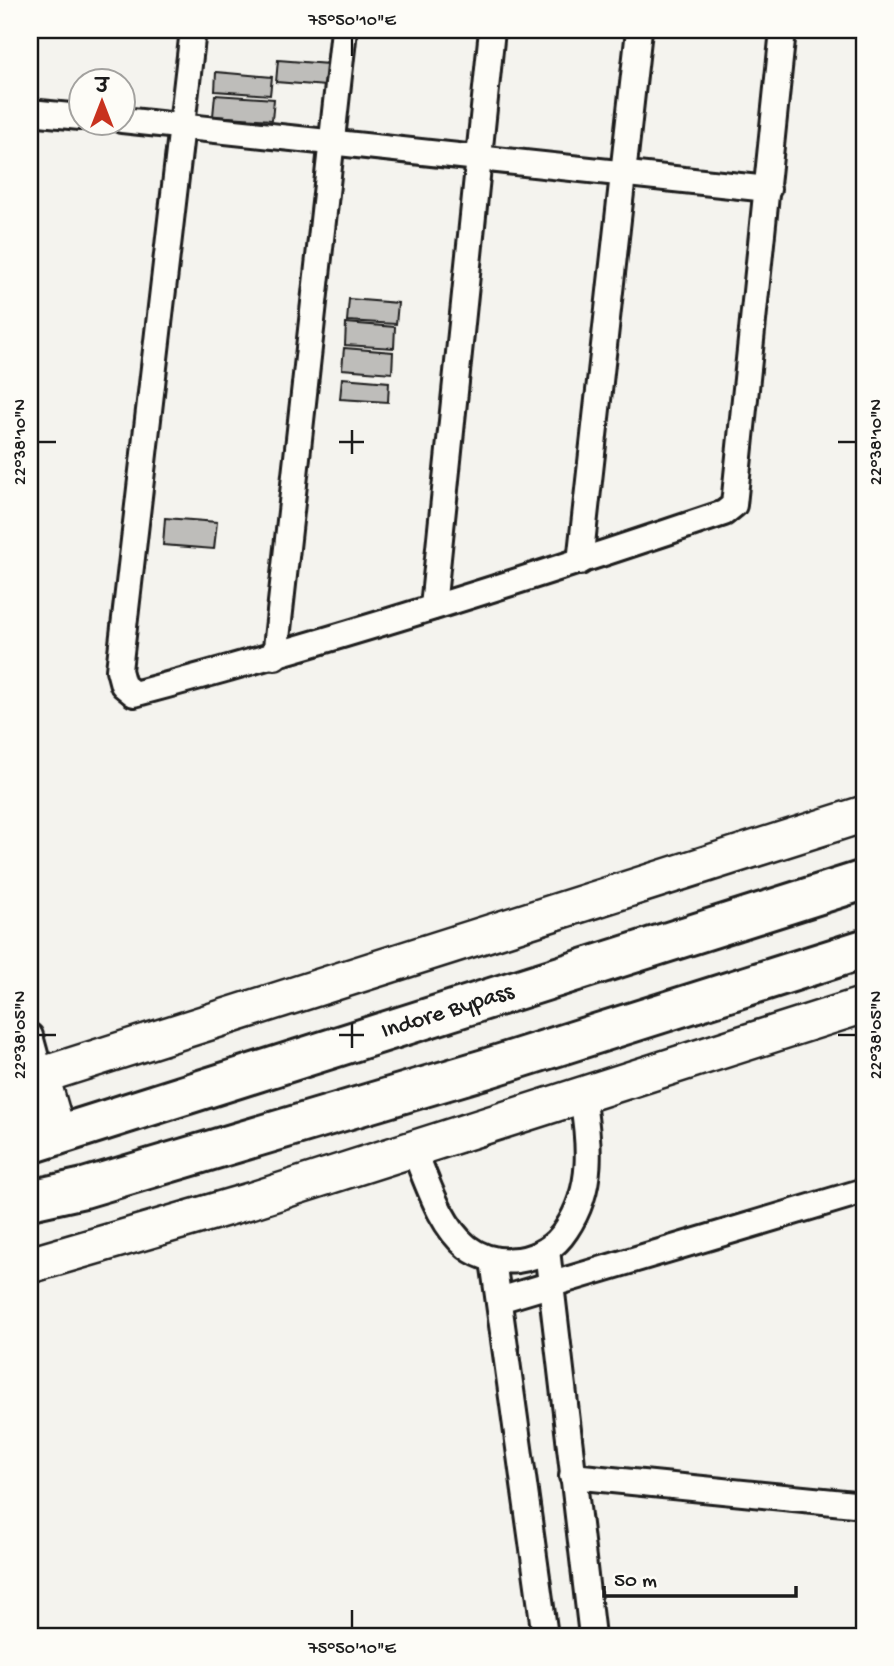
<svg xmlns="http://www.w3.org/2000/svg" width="894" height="1666" font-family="'Gochi Hand','Playpen Sans Deva',sans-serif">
<rect width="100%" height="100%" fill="#f4f3ee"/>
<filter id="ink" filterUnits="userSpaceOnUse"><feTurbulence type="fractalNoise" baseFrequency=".0143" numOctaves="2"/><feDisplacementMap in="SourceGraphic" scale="14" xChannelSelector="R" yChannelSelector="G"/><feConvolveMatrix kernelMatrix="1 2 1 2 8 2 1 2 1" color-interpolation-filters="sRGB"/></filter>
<g filter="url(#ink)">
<g fill="#bebdba" stroke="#1c1c1c" stroke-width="2">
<polygon points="278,60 328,64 326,86 276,82"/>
<polygon points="216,72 272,77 270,95 215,91"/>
<polygon points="215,95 274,99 272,120 213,116"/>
<polygon points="349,299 398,303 396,324 347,321"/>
<polygon points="346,323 395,327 394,348 345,345"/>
<polygon points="344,348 393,352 392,373 342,369"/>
<polygon points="342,378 389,382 388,402 340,399"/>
<polygon points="165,518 217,522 214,549 163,545"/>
</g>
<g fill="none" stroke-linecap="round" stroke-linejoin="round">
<defs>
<g id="street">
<path d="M193,30L119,670L123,685L134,694C333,641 529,579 724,513L734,505L783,30"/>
<polyline points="30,112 80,117"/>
<polyline points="122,120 768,189"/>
<polyline points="580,562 639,30"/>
<polyline points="433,607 492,30"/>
<polyline points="275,657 344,30"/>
<polyline points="30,1036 41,1076"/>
<path d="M413,1148C427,1180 439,1224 467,1247C481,1258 500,1262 518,1260C538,1257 555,1247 566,1230C595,1187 589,1144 582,1095"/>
<polyline points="547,1250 592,1636"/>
<polyline points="493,1260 545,1636"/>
<polyline points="499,1300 864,1191"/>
<polyline points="572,1476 864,1505"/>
</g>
<g id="secondary">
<polyline points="41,1076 58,1135"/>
<polyline points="30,1079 864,814"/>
<polyline points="30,1265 253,1200 864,1005"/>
</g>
<g id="highway">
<path id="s1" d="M30,1144L864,880"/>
<polyline points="30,1200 84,1188 488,1068 864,949"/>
</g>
</defs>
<use href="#street" stroke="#1c1c1c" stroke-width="30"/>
<use href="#secondary" stroke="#1c1c1c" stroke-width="40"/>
<use href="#highway" stroke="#1c1c1c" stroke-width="44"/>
<use href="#street" stroke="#fdfcf7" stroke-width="24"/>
<use href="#secondary" stroke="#fdfcf7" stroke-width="35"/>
<use href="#highway" stroke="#fdfcf7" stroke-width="38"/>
</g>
</g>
<path fill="none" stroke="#1c1c1c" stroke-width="2.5" d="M352,38V56M352,430V454M38,442H56M339,442H364M838,442H856M352,1023V1048M38,1035H56M339,1035H364M838,1035H856M352,1610V1628"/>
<g text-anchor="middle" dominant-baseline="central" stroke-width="5" stroke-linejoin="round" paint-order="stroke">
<g font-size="24" fill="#1c1c1c" stroke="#fdfcf7">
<text stroke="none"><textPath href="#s1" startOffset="438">Indore Bypass</textPath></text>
</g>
</g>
<rect width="894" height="1666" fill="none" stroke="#fdfcf7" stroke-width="77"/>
<g transform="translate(102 102)"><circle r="33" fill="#fdfcf7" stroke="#a3a29f" stroke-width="2"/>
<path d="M0-5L12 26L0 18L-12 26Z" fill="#c8321e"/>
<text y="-10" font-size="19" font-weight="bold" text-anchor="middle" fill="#1c1c1c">उ</text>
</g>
<path d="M604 1586v10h192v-10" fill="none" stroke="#1c1c1c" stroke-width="3.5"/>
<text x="614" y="1586" font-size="21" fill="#1c1c1c" stroke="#fdfcf7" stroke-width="5" paint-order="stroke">50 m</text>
<rect x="38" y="38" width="818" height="1590" fill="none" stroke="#1c1c1c" stroke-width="2.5"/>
<g font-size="18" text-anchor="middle" fill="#1c1c1c">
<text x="352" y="25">75°50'10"E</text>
<text transform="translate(19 442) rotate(-90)" y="6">22°38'10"N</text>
<text transform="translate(875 442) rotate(-90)" y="6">22°38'10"N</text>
<text transform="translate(19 1035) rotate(-90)" y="6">22°38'05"N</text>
<text transform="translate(875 1035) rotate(-90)" y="6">22°38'05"N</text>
<text x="352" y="1653">75°50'10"E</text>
</g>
</svg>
